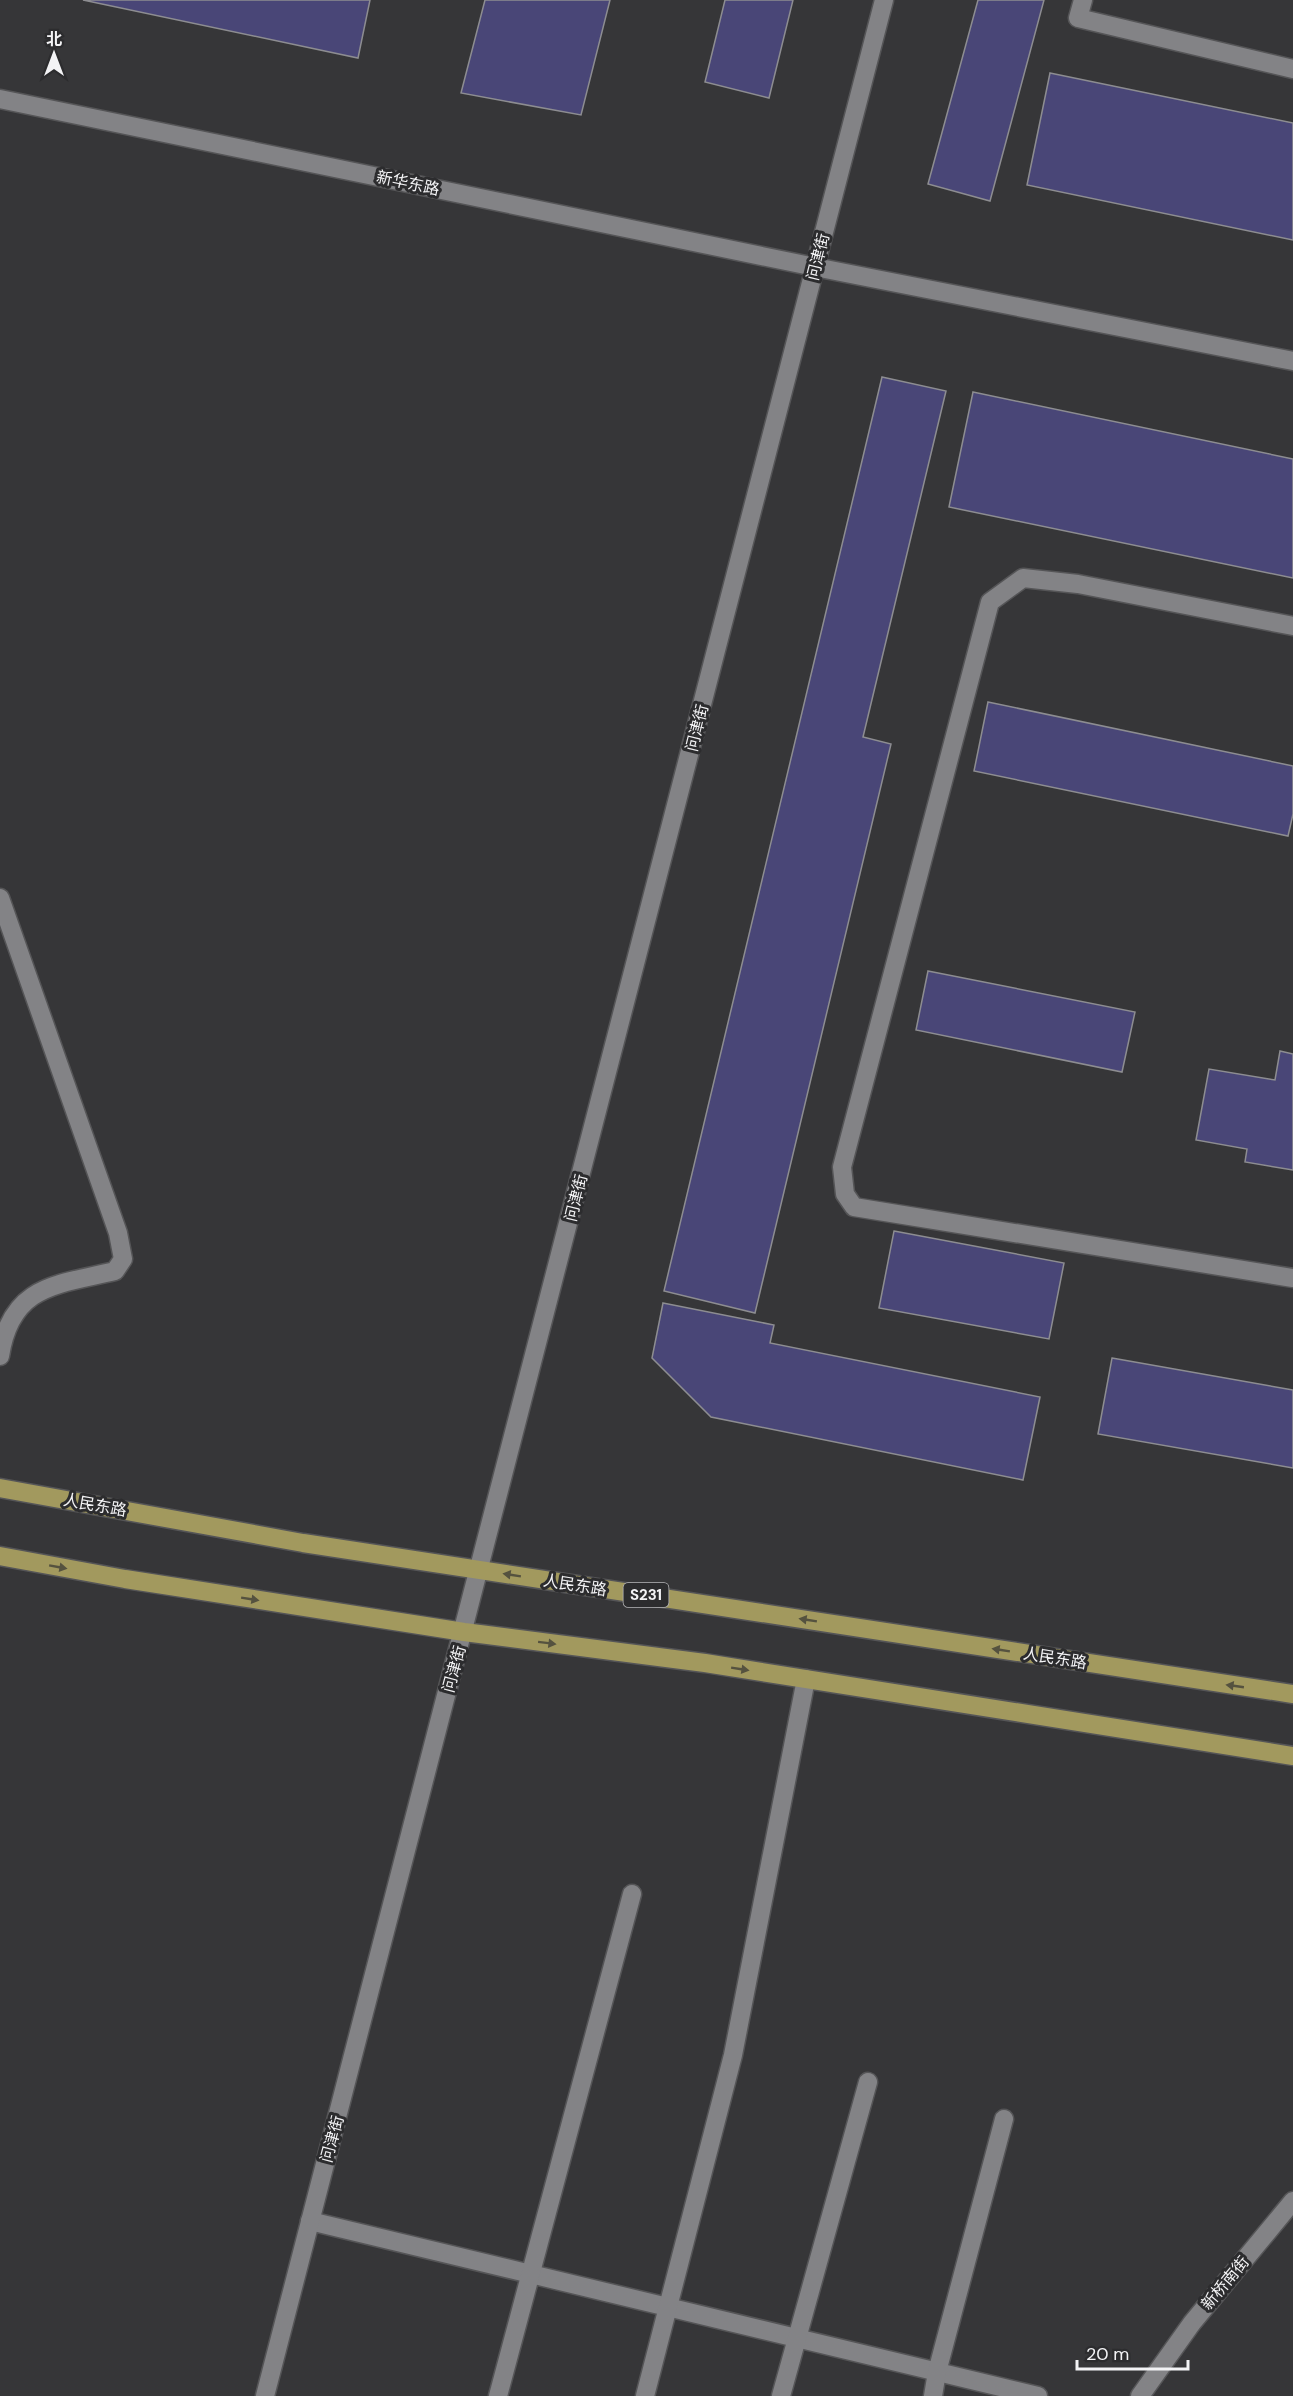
<svg xmlns="http://www.w3.org/2000/svg" width="1293" height="2396" font-family="'DM Sans','Noto Sans SC',sans-serif">
<rect width="100%" height="100%" fill="#363638"/>
<g fill="#494677" stroke="#8d8d91" stroke-width="1.5">
<polygon points="83,0 370,0 358,58"/>
<polygon points="485,0 610,0 581,115 461,93"/>
<polygon points="725,0 793,0 769,98 705,82"/>
<polygon points="978,0 1044,0 990,201 928,184"/>
<polygon points="1050,73 1293,123 1293,240 1027,185"/>
<polygon points="882,377 946,391 863,737 891,744 755,1313 664,1291"/>
<polygon points="973,392 1293,459 1293,578 949,507"/>
<polygon points="988,702 1293,766 1293,814 1288,836 974,771"/>
<polygon points="928,971 1135,1012 1122,1072 916,1030"/>
<polygon points="1280,1051 1293,1054 1293,1170 1245,1162 1247,1149 1196,1140 1209,1069 1275,1080"/>
<polygon points="894,1231 1064,1263 1049,1339 879,1308"/>
<polygon points="663,1303 774,1325 770,1343 1040,1397 1023,1480 711,1417 652,1358"/>
<polygon points="1112,1358 1293,1390 1293,1468 1098,1434"/>
</g>
<g fill="none" stroke-linecap="round" stroke-linejoin="round">
<defs>
<g id="minor">
<polyline points="1083,0 1078,18 1293,69"/>
<polyline points="0,99 815,267 1293,361"/>
<polyline points="1293,626 1078,584 1023,578 990,602 842,1167 845,1194 854,1207 1293,1278"/>
<path d="M0,898L118,1233L123,1259L115,1271C56,1285 11,1285 0,1356"/>
<polyline points="310,2221 1038,2396"/>
<polyline points="265,2396 884,0"/>
<polyline points="498,2396 632,1894"/>
<polyline points="645,2396 733,2055 806,1679"/>
<polyline points="781,2396 868,2082"/>
<polyline points="933,2396 937,2372 1004,2119"/>
<polyline points="1140,2396 1192,2323 1293,2201"/>
</g>
<g id="major">
<polyline points="0,1488 303,1543 1293,1694"/>
<polyline points="0,1556 125,1579 464,1632 705,1663 1293,1756"/>
</g>
</defs>
<use href="#minor" stroke="#555557" stroke-width="21"/>
<use href="#major" stroke="#555557" stroke-width="21"/>
<use href="#minor" stroke="#838386" stroke-width="18"/>
<use href="#major" stroke="#a2995e" stroke-width="18"/>
</g>
<defs><path id="oneway-solid" d="M-6-.8H1V-3.2L6.5 0L1 3.2V.8H-6Z" transform="scale(1.5)"/></defs>
<g fill="#55523f">
<use href="#oneway-solid" transform="translate(58 1567) rotate(10)"/>
<use href="#oneway-solid" transform="translate(512 1575) rotate(-171)"/>
<use href="#oneway-solid" transform="translate(250 1599) rotate(9)"/>
<use href="#oneway-solid" transform="translate(808 1620) rotate(-171)"/>
<use href="#oneway-solid" transform="translate(547 1643) rotate(7)"/>
<use href="#oneway-solid" transform="translate(1001 1650) rotate(-171)"/>
<use href="#oneway-solid" transform="translate(740 1669) rotate(9)"/>
<use href="#oneway-solid" transform="translate(1235 1686) rotate(-172)"/>
</g>
<g text-anchor="middle" dominant-baseline="central" stroke-width="6" stroke-linejoin="round" paint-order="stroke">
<rect fill="#2c2c2e" stroke="#b7b7b9" stroke-width="1.5" x="623.5" y="1583" width="45" height="24" rx="4.5"/>
<g font-size="15" font-weight="bold" fill="#f3f3f5">
<text x="646" y="1595">S231</text>
</g>
<g font-size="16" fill="#f3f3f5" stroke="#2c2c2e">
<text transform="translate(408 183) rotate(12)">新华东路</text>
<text transform="translate(818 257) rotate(-76)">问津街</text>
<text transform="translate(697 728) rotate(-76)">问津街</text>
<text transform="translate(576 1198) rotate(-76)">问津街</text>
<text transform="translate(95 1505) rotate(10)">人民东路</text>
<text transform="translate(575 1585) rotate(9)">人民东路</text>
<text transform="translate(1055 1658) rotate(9)">人民东路</text>
<text transform="translate(454 1669) rotate(-75)">问津街</text>
<text transform="translate(332 2139) rotate(-75)">问津街</text>
<text transform="translate(1225 2283) rotate(-50)">新桥南街</text>
</g>
</g>
<g transform="translate(54 54)" stroke="#2c2c2e" stroke-width="4.5" paint-order="stroke">
<path d="M0-4.5L10 22L0 15L-10 22Z" fill="#f3f3f5"/>
<text y="-9" font-size="16" font-weight="bold" text-anchor="middle" fill="#f3f3f5">北</text>
</g>
<path d="M1077 2360v9h111v-9" fill="none" stroke="#f3f3f5" stroke-width="3"/>
<text x="1086" y="2360" font-size="18" fill="#f3f3f5" stroke="#2c2c2e" stroke-width="4.5" paint-order="stroke">20 m</text>
</svg>
